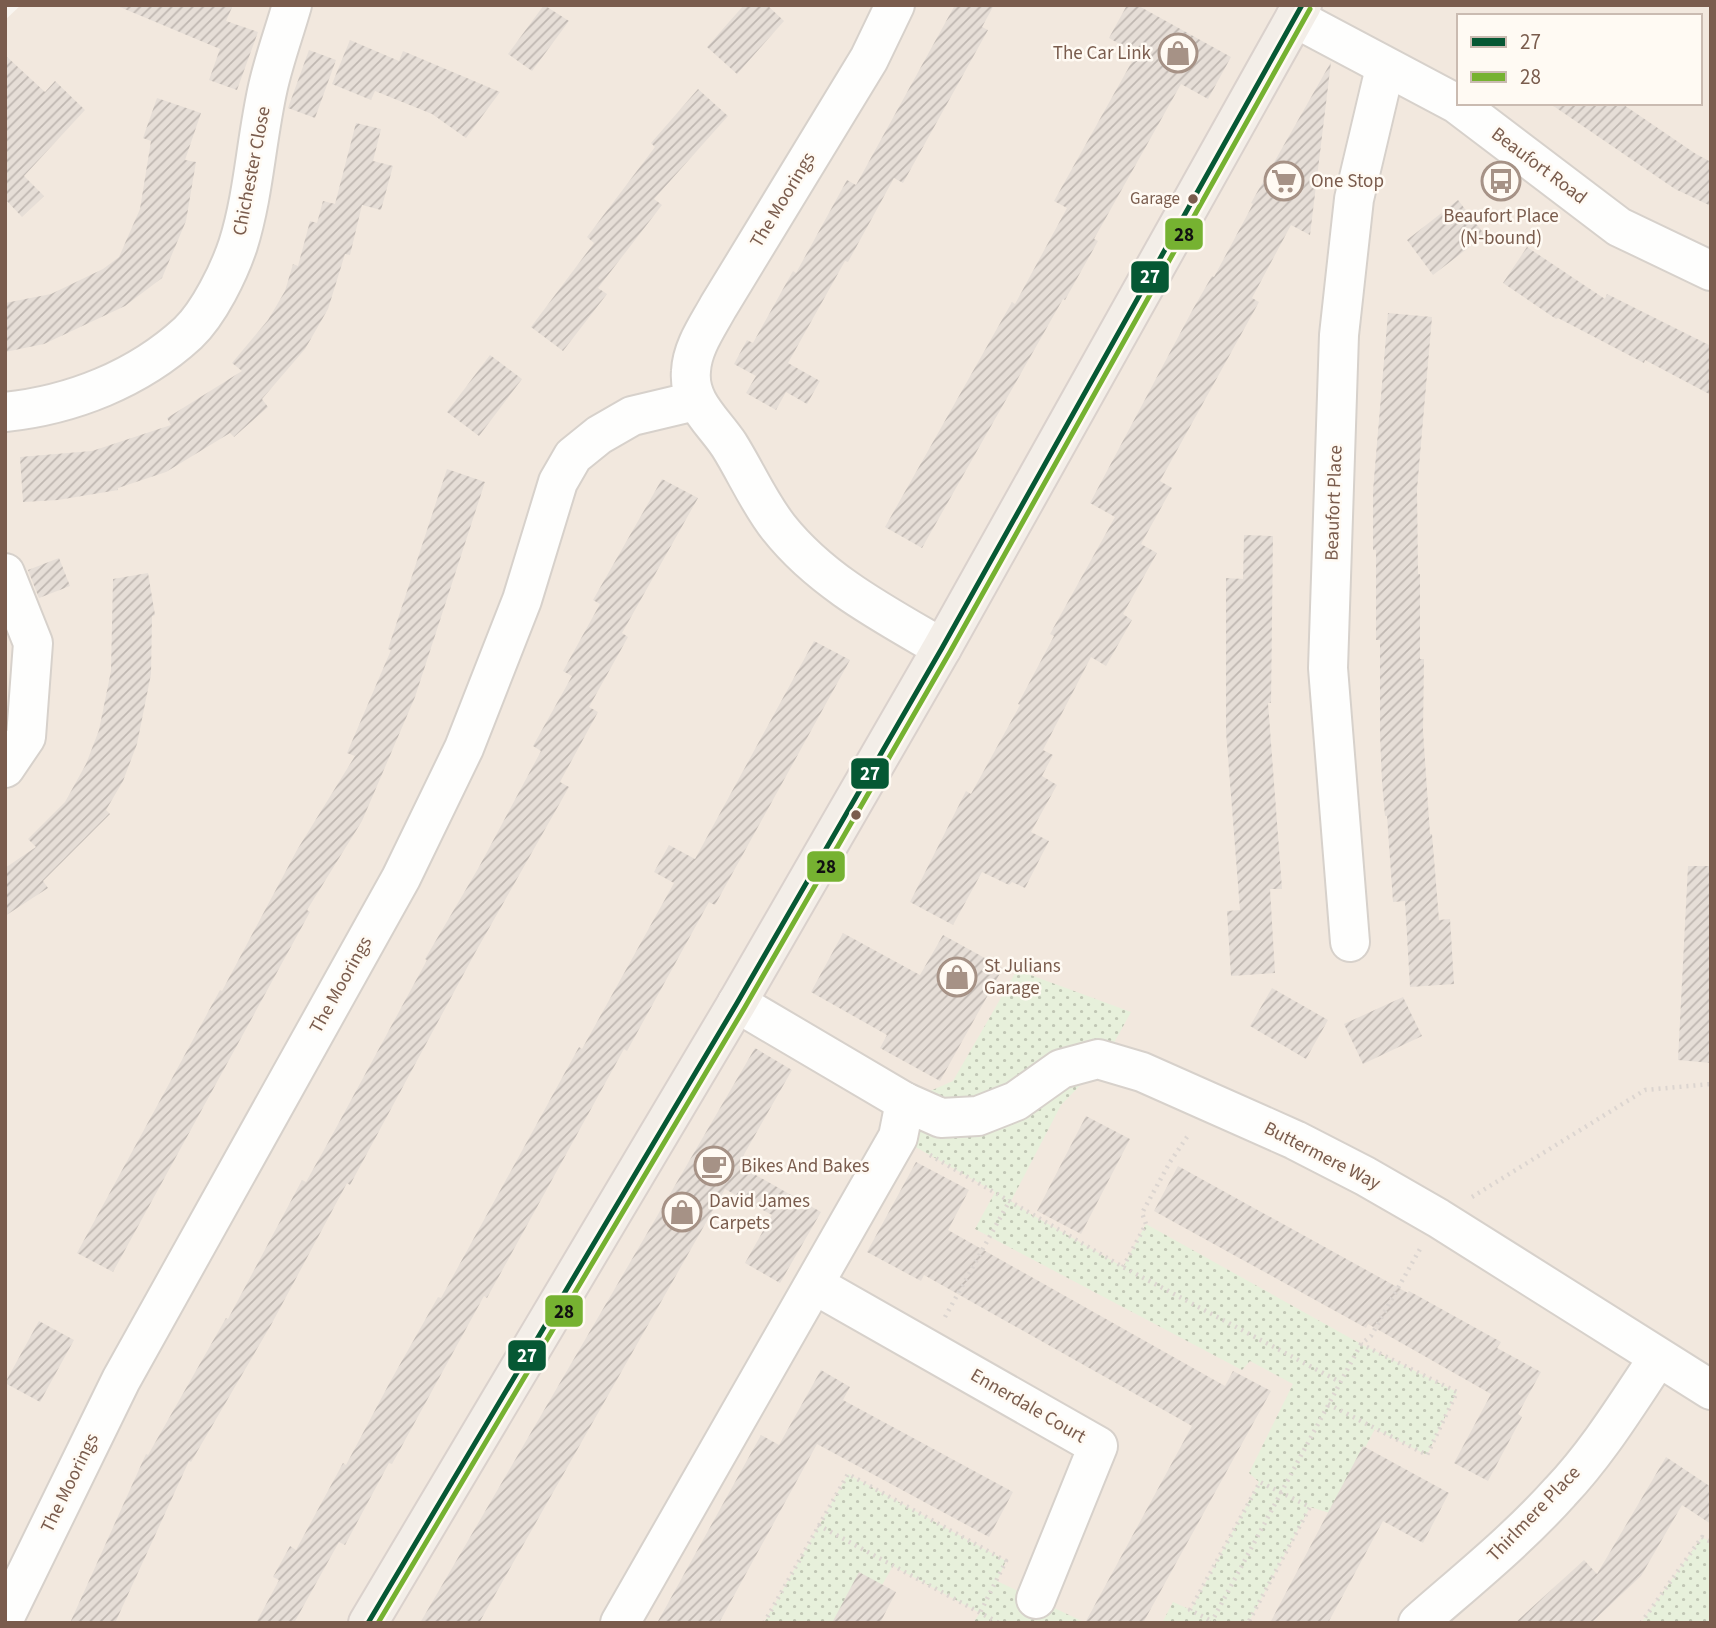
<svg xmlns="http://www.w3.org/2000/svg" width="1716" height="1628" font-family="'Source Sans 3',sans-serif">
<defs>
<pattern id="grass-dots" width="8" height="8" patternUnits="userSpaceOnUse" patternTransform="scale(1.75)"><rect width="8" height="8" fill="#e7f0db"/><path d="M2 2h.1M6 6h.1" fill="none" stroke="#c0c6b4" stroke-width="1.8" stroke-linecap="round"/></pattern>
<pattern id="building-hatch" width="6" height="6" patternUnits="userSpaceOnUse" patternTransform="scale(1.75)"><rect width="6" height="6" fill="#e6ded7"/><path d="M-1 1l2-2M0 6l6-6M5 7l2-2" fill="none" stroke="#bfb7b1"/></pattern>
</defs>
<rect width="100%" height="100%" fill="#f9f5f0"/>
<path fill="#f2e8de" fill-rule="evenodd" d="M21,5H1711V1623H5V20ZM1459,16H1700V103H1459Z"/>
<g fill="url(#grass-dots)">
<polygon points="1017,970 1131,1012 1104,1061 1061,1105 1011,1201 1029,1213 1123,1267 1146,1224 1361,1344 1457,1392 1427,1455 1375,1429 1330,1513 1310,1507 1248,1623 1162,1623 1173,1602 1191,1610 1259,1482 1249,1473 1293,1384 1250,1361 1242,1370 975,1229 995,1192 898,1137 905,1102 953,1081"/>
<polygon points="848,1474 1006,1561 997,1581 1086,1623 973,1623 980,1613 893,1566 860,1623 764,1623"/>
<polygon points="1702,1537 1711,1542 1711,1623 1641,1623"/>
</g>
<g fill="url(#building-hatch)">
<polygon points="115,5 233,5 226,21 258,32 237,90 209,80 220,49"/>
<polygon points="544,5 569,21 532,71 508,54"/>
<polygon points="744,5 767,5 784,21 737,74 707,47"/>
<polygon points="955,5 994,5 982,27 988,30 903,183 894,178 848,262 845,261 788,363 820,381 807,404 786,392 776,410 746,393 756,376 734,364 747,340 753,343 793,271 796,273 847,180 856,185"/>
<polygon points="1127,5 1137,5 1231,57 1208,99 1181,84 1094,239 1098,241 1065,300 1063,299 922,548 885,527 1012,302 1015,304 1067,208 1054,201 1134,58 1130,56 1132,51 1109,38"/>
<polygon points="350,40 399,61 403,51 500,92 466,138 432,114 375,91 371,100 332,84"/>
<polygon points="309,50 336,60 315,118 288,108"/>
<polygon points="5,55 45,92 55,81 85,110 24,176 44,196 22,217 5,199"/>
<polygon points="1331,62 1310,235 1291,225 1252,298 1259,302 1160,481 1172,488 1141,544 1157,553 1123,614 1132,620 1106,666 1091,657 1043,750 1053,755 1042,776 1057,785 1031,832 1049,841 1025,888 1012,882 1009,885 982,872 953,925 910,902 966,791 971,794 1020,705 1018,704 1054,636 1050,634 1115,517 1090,503 1193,309 1212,276 1214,277 1253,204 1251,203"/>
<polygon points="698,89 728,116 654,199 662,205 598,288 607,294 563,351 531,327 594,243 587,237 655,147 651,143"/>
<polygon points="157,98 201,113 185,160 196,162 186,221 162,278 125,306 44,344 5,352 5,303 51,294 103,269 119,257 140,209 151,141 143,138"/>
<polygon points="1549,103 1621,103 1696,154 1711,162 1711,206 1675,189"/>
<polygon points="356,123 381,129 373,161 393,166 381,210 362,205 350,255 345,254 328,309 305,349 262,399 268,407 234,437 230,433 166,472 118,488 118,490 58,500 23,502 20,457 92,451 171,425 167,418 242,371 232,363 268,320 285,291 293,264 298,266 310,221 317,223 323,201 335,204"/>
<polygon points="1458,200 1485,235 1433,275 1407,240"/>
<polygon points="1527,247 1605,299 1607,294 1711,346 1711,395 1645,360 1644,363 1558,318 1556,319 1503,283"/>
<polygon points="1388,313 1432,317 1417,489 1418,574 1420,574 1420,659 1424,659 1423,731 1430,834 1432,834 1439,920 1450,919 1454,984 1410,987 1405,901 1393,902 1387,816 1385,816 1382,782 1380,735 1380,640 1376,640 1376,550 1373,550 1373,491"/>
<polygon points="490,355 522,379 479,436 447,412"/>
<polygon points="447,469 485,482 415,697 362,821 307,910 310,912 113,1272 77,1253 220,990 222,991 297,850 355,756 347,753 391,650 388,649"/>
<polygon points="662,479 698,498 622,633 628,637 589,707 598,712 560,782 569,787 475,953 350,1185 347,1183 271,1325 191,1462 189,1461 115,1623 70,1623 146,1454 148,1455 226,1318 228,1319 302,1180 306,1182 330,1139 427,960 425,959 479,867 541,751 533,746 572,676 563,671 600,604 593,600"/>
<polygon points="1244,535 1273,536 1271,703 1268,703 1282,889 1270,889 1275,973 1231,976 1227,911 1240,910 1226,732 1226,578 1243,579"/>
<polygon points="59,558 70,586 39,598 28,570"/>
<polygon points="148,573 155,615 152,616 151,674 137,744 123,781 106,810 110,814 43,881 48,888 5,916 5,868 36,847 28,839 65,802 86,764 99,730 111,671 113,579"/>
<polygon points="814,641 850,660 715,905 709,902 627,1051 624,1049 487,1298 484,1296 392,1464 389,1463 345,1545 339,1542 294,1623 256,1623 279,1580 273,1577 290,1546 296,1550 343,1463 346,1465 390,1382 438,1297 441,1298 579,1047 582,1049 674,883 654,872 669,845 695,859"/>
<polygon points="1688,866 1711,866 1711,1063 1678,1060"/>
<polygon points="843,933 920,975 943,935 1003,968 940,1081 880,1048 887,1035 811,992"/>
<polygon points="1272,988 1328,1020 1306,1059 1250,1026"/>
<polygon points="1403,997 1422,1036 1363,1064 1344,1024"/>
<polygon points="755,1048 792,1070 738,1165 821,1212 780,1283 745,1263 772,1215 725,1189 479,1623 420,1623"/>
<polygon points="1086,1116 1130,1139 1081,1234 1037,1211"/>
<polygon points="916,1162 969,1190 948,1230 1225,1386 1233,1371 1271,1391 1143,1623 1085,1623 1192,1426 924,1275 921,1281 867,1252"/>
<polygon points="1178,1166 1408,1293 1409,1291 1501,1342 1497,1348 1541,1372 1518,1414 1522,1417 1488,1481 1454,1463 1491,1394 1368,1324 1366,1328 1154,1211"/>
<polygon points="39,1321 74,1340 40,1402 5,1383"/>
<polygon points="821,1370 850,1387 843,1400 1013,1492 989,1537 817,1444 719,1623 657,1623 761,1435 779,1445"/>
<polygon points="1363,1446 1449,1493 1423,1543 1383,1521 1328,1623 1270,1623"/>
<polygon points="1666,1457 1711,1487 1711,1524 1682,1505 1641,1576 1591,1623 1515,1623 1584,1560 1597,1574"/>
<polygon points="859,1572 896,1592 880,1623 832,1623"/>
</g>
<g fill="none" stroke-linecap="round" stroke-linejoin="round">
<defs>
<g id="minor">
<path d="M895,5L869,59L718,307C707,327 692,348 691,371C688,402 713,421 729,445C746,472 759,503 779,528C822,582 884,614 942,648"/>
<polyline points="1295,18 1457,104 1619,227 1711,271"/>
<path d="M5,412C72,405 138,379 188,333C209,313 229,272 238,245C254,194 256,140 268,87C274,60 284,33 292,5"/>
<polyline points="5,573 33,643 26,737 5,768"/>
<polyline points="1350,942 1328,668 1339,335 1354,199 1385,68"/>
<polyline points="737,1003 905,1102 941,1118 978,1116 1016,1101 1061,1069 1098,1059 1142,1072 1295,1140 1365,1176 1438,1218 1711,1390"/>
<polyline points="815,1285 1098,1446 1036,1599"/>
<polyline points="5,1617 121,1380 401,878 464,748 522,600 558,482 573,456 599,435 632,416 695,401"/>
<polyline points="620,1623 898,1137 905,1102"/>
<path d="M1418,1623C1467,1580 1517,1540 1560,1492C1598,1452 1627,1404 1658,1358"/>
</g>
<polyline id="major" points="368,1623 737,1003 942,648 1302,5"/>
</defs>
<use href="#minor" stroke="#d7d1cb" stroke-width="42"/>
<use href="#major" stroke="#dad1cc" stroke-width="42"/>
<g stroke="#dcd5d0" stroke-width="4.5" stroke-dasharray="2 5" stroke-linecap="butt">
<polyline points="930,1155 1123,1267 1340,1382"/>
<polyline points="1472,1197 1645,1090 1711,1084"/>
<polyline points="1123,1267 1146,1224 1142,1213 1170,1162 1189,1134"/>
<polyline points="945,1317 1010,1200"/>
<polyline points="1328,1404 1427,1455 1457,1392 1361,1344"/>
<polyline points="818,1525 999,1623"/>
<polyline points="764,1623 848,1474 1006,1561 980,1613"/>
<polyline points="1211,1623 1361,1344 1371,1336 1420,1249"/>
<polyline points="1215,1623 1190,1610 1260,1482 1310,1507 1248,1623"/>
<polyline points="1641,1623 1702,1537 1711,1542"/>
</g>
<use href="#minor" stroke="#fefefd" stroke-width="38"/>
<use href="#major" stroke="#f3eee8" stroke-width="38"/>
<defs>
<polyline id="bus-1" points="368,1623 737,1003 942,648 1302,5"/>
<polyline id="bus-2" points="378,1623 745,1007 950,652 1310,9"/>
</defs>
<use href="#bus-1" stroke="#fffaf3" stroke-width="10"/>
<use href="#bus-2" stroke="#fffaf3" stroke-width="10"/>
<use href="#bus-1" stroke="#065834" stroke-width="5"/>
<use href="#bus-2" stroke="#76b231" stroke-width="5"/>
</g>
<defs>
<symbol id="shop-ring" viewBox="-11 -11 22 22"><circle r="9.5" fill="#fffaf3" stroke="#a69286" stroke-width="1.5"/><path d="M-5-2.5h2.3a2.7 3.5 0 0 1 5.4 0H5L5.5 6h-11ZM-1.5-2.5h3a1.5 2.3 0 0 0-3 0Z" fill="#a69286"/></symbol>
<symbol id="supermarket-ring" viewBox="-11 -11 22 22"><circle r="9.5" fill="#fffaf3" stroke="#a69286" stroke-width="1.5"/><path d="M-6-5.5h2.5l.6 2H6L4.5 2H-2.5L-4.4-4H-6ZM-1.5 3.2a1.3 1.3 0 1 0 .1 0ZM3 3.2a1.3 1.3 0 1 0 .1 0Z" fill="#a69286"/></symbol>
<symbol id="bus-ring" viewBox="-11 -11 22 22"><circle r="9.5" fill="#fffaf3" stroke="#a69286" stroke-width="1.5"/><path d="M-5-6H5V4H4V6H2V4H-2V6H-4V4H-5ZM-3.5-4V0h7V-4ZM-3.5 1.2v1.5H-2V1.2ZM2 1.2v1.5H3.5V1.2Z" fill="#a69286"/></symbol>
<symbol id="cafe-ring" viewBox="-11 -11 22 22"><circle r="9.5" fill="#fffaf3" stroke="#a69286" stroke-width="1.5"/><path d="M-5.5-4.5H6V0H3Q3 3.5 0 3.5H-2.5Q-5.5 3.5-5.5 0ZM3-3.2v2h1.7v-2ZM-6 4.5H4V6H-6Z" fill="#a69286"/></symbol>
</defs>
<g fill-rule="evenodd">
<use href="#shop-ring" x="1156" y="31" width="44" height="44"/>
<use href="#supermarket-ring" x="1262" y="159" width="44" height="44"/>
<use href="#bus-ring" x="1479" y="159" width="44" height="44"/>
<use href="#shop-ring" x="935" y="955" width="44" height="44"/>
<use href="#cafe-ring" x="692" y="1144" width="44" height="44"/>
<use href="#shop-ring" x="660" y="1190" width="44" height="44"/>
</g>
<g fill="#7a5c4d" stroke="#fffaf3" stroke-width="2.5">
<circle cx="1193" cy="199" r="6"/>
<circle cx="856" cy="815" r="6"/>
</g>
<g text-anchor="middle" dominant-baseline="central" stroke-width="5" stroke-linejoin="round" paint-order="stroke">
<g font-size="17" fill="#7a5c4d" stroke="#fffaf3" text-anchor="end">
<text x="1180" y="199">Garage</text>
</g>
<g font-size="19" fill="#7a5c4d" stroke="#fffaf3" text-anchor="start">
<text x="1151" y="53" text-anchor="end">The Car Link</text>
<text x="1311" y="181">One Stop</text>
<text x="1501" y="216" text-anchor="middle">Beaufort Place<tspan x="1501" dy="22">(N-bound)</tspan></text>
<text x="984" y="966">St Julians<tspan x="984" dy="22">Garage</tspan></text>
<text x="741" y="1166">Bikes And Bakes</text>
<text x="709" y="1201">David James<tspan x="709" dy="22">Carpets</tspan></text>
</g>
<g font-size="19" fill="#7a5c4d" stroke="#fffaf3">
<text transform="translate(1539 166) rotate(37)">Beaufort Road</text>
<text transform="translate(252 171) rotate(-79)">Chichester Close</text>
<text transform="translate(783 200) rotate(-59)">The Moorings</text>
<text transform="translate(1334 503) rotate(-88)">Beaufort Place</text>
<text transform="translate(341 985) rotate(-61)">The Moorings</text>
<text transform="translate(1322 1156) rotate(27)">Buttermere Way</text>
<text transform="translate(1028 1406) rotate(30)">Ennerdale Court</text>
<text transform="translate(70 1483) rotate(-64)">The Moorings</text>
<text transform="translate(1534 1514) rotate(-46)">Thirlmere Place</text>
</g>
</g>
<g stroke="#fffaf3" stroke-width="2.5">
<rect x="1164" y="217" width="40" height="34" rx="7" fill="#76b231"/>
<rect x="1130" y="260" width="40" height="34" rx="7" fill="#065834"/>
<rect x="850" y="757" width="40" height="33" rx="7" fill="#065834"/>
<rect x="806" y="850" width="40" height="33" rx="7" fill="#76b231"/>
<rect x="544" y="1294" width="40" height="34" rx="7" fill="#76b231"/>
<rect x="507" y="1339" width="40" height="33" rx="7" fill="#065834"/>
</g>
<g font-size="19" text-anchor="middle" font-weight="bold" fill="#fff">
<text x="1150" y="283">27</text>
<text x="870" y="780">27</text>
<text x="527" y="1362">27</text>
</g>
<g font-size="19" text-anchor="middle" font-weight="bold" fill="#111">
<text x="1184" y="241">28</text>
<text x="826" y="873">28</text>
<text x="564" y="1318">28</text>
</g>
<rect width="1716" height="1628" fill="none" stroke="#7a5c4d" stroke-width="14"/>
<rect x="1457" y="14" width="245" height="91" fill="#fffaf3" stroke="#cabbb1" stroke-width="2"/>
<rect x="1471" y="37" width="35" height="10" fill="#065834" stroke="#cabbb1" stroke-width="2"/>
<text x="1520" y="49" font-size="21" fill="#7a5c4d">27</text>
<rect x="1471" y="72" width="35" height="10" fill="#76b231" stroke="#cabbb1" stroke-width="2"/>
<text x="1520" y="84" font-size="21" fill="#7a5c4d">28</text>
</svg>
